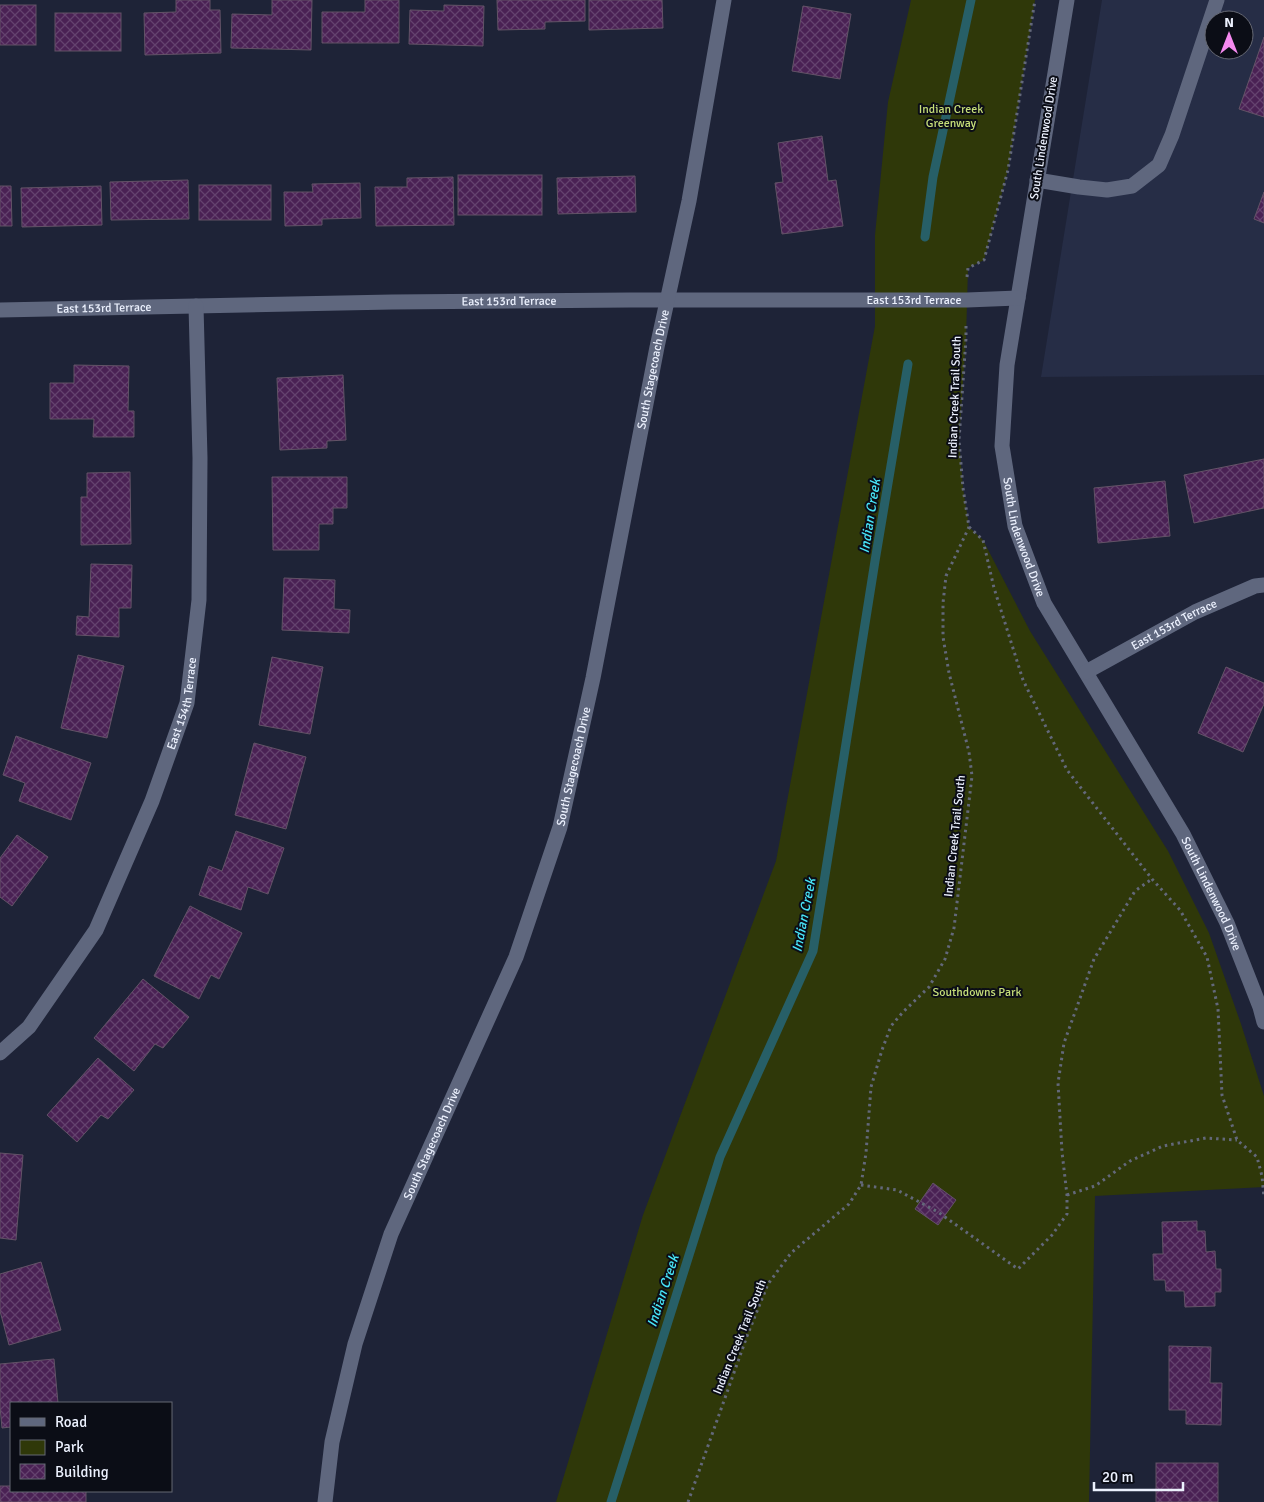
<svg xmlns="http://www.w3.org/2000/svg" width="1264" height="1502" font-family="Signika,sans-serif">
<defs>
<pattern id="building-cross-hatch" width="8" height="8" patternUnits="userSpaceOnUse" patternTransform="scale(1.25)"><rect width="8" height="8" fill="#4a2154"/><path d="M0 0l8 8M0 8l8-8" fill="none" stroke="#64426e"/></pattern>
</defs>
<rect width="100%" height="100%" fill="#1e2337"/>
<path fill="#262d46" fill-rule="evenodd" d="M1102,0H1264V375L1041,377ZM1214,20H1244V50H1214Z"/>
<polygon fill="#2f3809" points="911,0 1035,0 1008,170 984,260 968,268 966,338 959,440 963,488 969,527 983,540 1030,631 1168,851 1209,933 1241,1024 1264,1096 1264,1187 1095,1196 1089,1502 556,1502 643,1215 776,861 875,326 875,235 888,102"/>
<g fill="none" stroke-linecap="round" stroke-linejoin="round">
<g stroke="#275f67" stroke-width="9">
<polyline points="925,237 933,177 971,0"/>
<polyline points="611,1502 720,1157 813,951 875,561 908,364"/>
</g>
</g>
<g fill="url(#building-cross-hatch)" stroke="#635367">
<polygon points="176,0 210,0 210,10 220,10 221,53 145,55 144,13 176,12"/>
<polygon points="272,0 312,0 311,50 231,48 232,14 272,15"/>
<polygon points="365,0 399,0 399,43 322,43 322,12 365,12"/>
<polygon points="497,0 585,0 585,21 545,22 545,29 498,30"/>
<polygon points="589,0 662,0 663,28 589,30"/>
<rect x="0" y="5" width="36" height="40"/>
<polygon points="444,5 484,6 483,46 409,44 410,10 444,11"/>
<polygon points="803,6 851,14 840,79 792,71"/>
<rect x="55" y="13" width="66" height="38"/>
<polygon points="1264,37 1264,117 1239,109"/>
<polygon points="822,136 828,181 836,180 843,226 782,234 775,183 783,182 778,143"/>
<rect x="458" y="175" width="84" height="40"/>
<polygon points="635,176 636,212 558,214 557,178"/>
<polygon points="453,177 454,225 376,226 375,187 407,187 407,178"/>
<polygon points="188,180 189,219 111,220 110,182"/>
<polygon points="360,183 361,218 322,219 322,225 285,226 284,192 313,192 312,184"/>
<rect x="199" y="185" width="72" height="35"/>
<polygon points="0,186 11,186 12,226 0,226"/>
<polygon points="101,186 102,225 22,227 21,188"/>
<polygon points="1264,192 1264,223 1254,219"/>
<polygon points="74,365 129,366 128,411 134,411 134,437 93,437 94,419 50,419 50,383 74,383"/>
<polygon points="343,375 346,440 327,441 327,448 280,450 277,378"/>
<polygon points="1264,459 1264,508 1194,523 1184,475"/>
<polygon points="130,472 131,544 81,545 81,497 87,497 87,473"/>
<polygon points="272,477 347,477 347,508 333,508 333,524 319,524 319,550 273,550"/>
<polygon points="1165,481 1170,536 1098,543 1094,488"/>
<polygon points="91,564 132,565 131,608 119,608 119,637 76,635 77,616 89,617"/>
<polygon points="284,578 335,580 334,609 350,610 349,633 282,630"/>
<polygon points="78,655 124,666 107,738 61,728"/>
<polygon points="272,657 323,667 310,734 259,725"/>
<polygon points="1226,667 1264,683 1264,704 1243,752 1198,733"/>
<polygon points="16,736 91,763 71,820 19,801 25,783 3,775"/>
<polygon points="254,743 306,757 286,829 235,815"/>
<polygon points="236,831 284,848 268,894 248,887 241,910 199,895 209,866 222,871"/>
<polygon points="17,835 48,857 12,906 0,897 0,858"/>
<polygon points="190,906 242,933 219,979 211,975 199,999 154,976"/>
<polygon points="143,979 189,1017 163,1048 155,1044 134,1071 94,1038"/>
<polygon points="98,1058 134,1090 108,1119 101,1115 77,1142 47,1115"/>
<polygon points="0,1153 23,1155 16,1240 0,1238"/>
<polygon points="933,1183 956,1200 938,1225 915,1209"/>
<polygon points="1197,1221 1197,1231 1205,1231 1206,1252 1215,1251 1216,1269 1221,1269 1221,1292 1215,1292 1215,1306 1185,1307 1184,1291 1166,1291 1165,1280 1154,1280 1153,1254 1163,1254 1162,1222"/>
<polygon points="41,1262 61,1330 9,1345 0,1311 0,1274"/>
<polygon points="1169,1346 1211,1347 1210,1383 1222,1383 1221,1425 1186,1424 1186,1410 1169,1410"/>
<polygon points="54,1359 58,1403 11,1403 11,1427 2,1428 0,1407 0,1364"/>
<rect x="1156" y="1463" width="62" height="39"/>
<polygon points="0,1486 11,1486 11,1491 86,1491 86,1502 0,1502"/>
</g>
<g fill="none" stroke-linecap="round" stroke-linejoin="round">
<g stroke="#63687a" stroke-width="3" stroke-dasharray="2.5 4" stroke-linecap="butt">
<polyline points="967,277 968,268 984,260 1008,170 1035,0"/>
<polyline points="969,527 983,540 994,588 1023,680 1067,770 1152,879 1180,910 1207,957 1218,1009 1222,1095 1237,1140 1257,1157 1262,1176 1264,1198"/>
<polyline points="861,1185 897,1190 938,1212 1018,1269 1052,1235 1067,1214 1067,1195 1062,1152 1058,1083 1064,1043 1094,959 1135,891 1152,879"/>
<polyline points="1067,1195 1095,1186 1130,1161 1163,1146 1206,1138 1237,1140"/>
<polyline points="688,1502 747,1336 768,1284 791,1253 849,1204 861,1185 866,1153 871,1087 882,1050 891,1026 903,1012 929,987 945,959 954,928 972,776 969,752 949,673 943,637 943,603 946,576 969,527 963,488 959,440 966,338 966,323"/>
</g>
<g stroke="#5f677e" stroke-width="15">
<path id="s1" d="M1067,0L1007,365L1002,446L1015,526L1044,603L1183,834L1227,923L1260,1007L1264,1022"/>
<polyline points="1037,180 1079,187 1107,190 1132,186 1159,165 1172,135 1217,0"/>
<path id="s2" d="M0,310L392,302L630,300H967L1018,298"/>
<path id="s3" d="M1086,672L1195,612L1255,586L1264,585"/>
<path id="s4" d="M0,1053L29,1027L96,930L152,801L187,703L199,600L200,458L196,306"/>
<path id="s5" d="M325,1502L332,1442L355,1344L391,1234L516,957L560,827L593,678L657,347L689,201L724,0"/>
</g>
</g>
<g text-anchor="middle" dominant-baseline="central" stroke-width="4" stroke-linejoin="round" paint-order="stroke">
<g font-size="12" fill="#c6de79" stroke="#0b0d16">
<text x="951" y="109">Indian Creek<tspan x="951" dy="14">Greenway</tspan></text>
<text x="977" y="992">Southdowns Park</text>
</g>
<g font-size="12" fill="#ecf1fe" stroke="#0b0d16">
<text transform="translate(1044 138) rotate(-81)">South Lindenwood Drive</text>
<text stroke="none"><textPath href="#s2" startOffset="509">East 153rd Terrace</textPath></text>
<text stroke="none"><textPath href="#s2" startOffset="914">East 153rd Terrace</textPath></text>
<text stroke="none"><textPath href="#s2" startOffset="104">East 153rd Terrace</textPath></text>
<text stroke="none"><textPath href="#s5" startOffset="1185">South Stagecoach Drive</textPath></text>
<text transform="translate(955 397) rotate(-88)">Indian Creek Trail South</text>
<text stroke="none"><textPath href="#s1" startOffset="545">South Lindenwood Drive</textPath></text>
<text stroke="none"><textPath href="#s3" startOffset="100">East 153rd Terrace</textPath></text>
<text stroke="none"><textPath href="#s4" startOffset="400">East 154th Terrace</textPath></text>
<text stroke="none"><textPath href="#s5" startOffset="780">South Stagecoach Drive</textPath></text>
<text transform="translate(955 836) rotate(-84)">Indian Creek Trail South</text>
<text stroke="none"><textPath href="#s1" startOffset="950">South Lindenwood Drive</textPath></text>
<text stroke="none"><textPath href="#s5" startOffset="376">South Stagecoach Drive</textPath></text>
<text transform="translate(740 1337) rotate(-68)">Indian Creek Trail South</text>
</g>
<g font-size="14" font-style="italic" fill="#48e5f8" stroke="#0b0d16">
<text transform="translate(870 516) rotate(-81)">Indian Creek</text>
<text transform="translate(804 915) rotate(-79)">Indian Creek</text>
<text transform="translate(663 1291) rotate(-72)">Indian Creek</text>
</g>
</g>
<rect x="10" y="1402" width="162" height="90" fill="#0b0d16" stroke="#656873"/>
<rect x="20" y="1418" width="25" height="8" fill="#5f677e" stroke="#656873"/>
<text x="55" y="1427" font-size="15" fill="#ecf1fe">Road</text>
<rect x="20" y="1440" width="25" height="15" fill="#2f3809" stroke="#656873"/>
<text x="55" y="1452" font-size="15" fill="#ecf1fe">Park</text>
<rect x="20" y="1464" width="25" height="15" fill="url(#building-cross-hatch)" stroke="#656873"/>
<text x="55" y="1477" font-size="15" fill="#ecf1fe">Building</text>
<g transform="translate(1229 35)"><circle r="24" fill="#0b0d16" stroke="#656873"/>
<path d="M0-4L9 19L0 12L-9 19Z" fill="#f589ef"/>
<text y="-8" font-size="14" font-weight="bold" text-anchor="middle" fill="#ecf1fe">N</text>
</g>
<path d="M1094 1482v8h89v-8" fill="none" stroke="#ecf1fe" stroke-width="2.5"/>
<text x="1102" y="1482" font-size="15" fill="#ecf1fe" stroke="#0b0d16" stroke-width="4" paint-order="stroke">20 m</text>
</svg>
